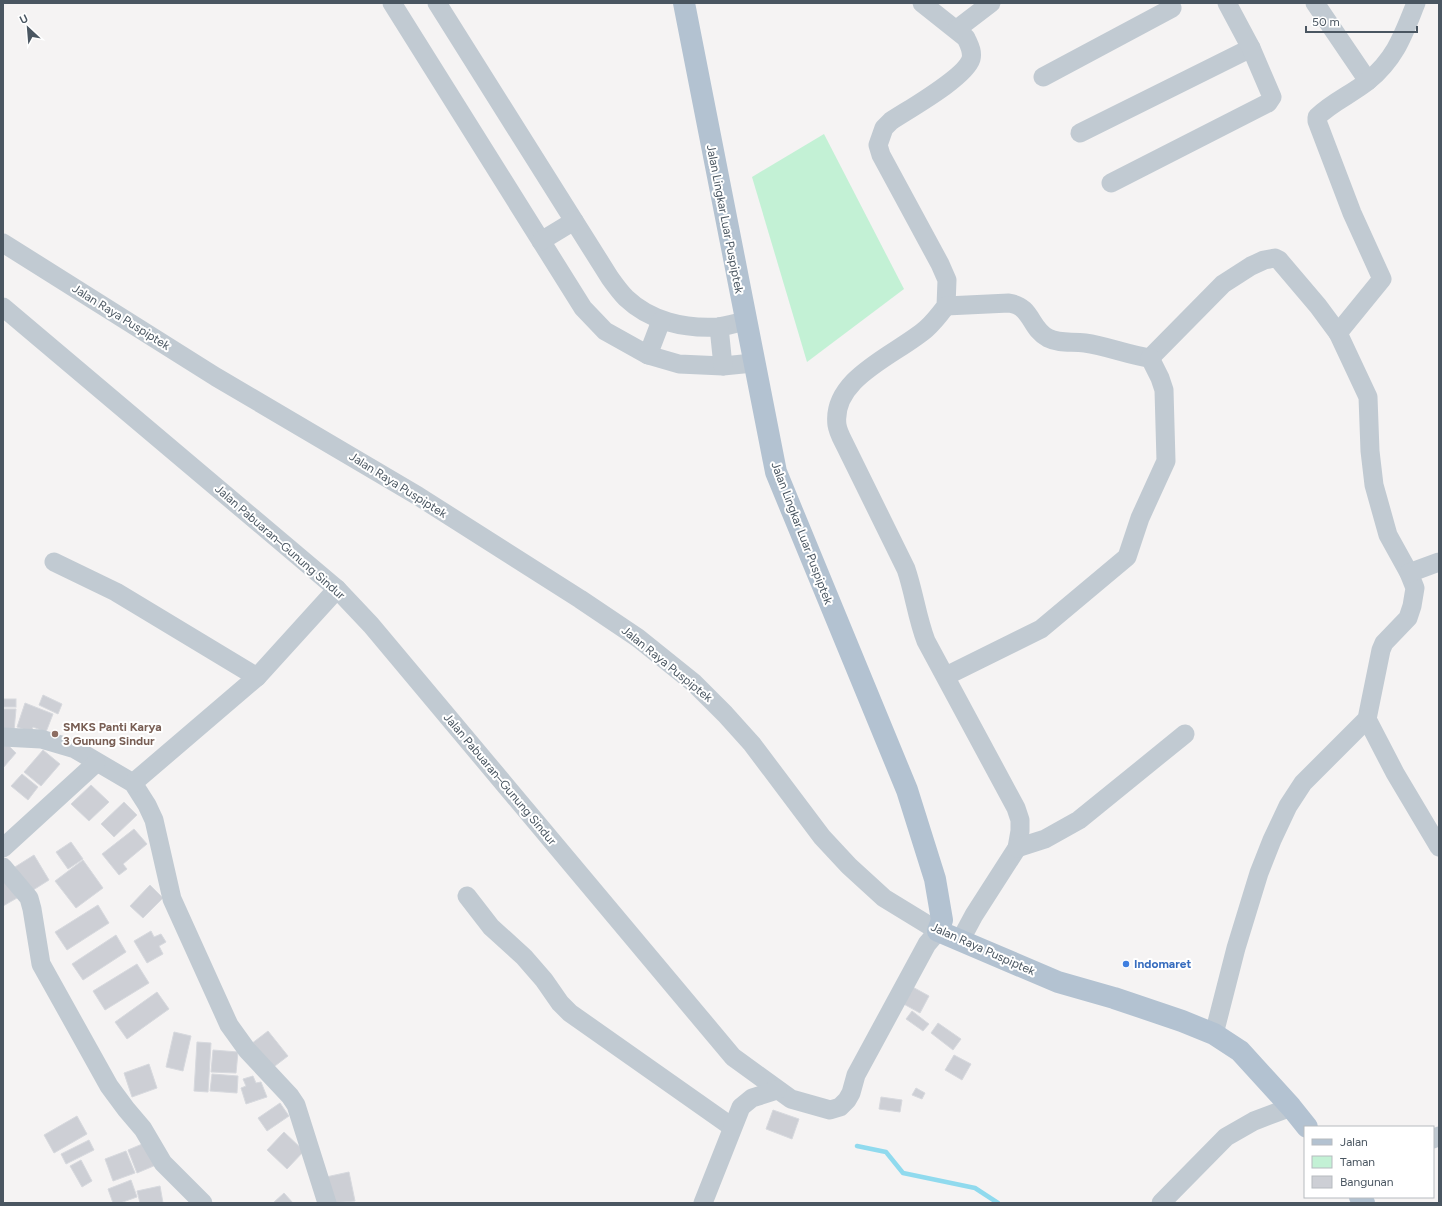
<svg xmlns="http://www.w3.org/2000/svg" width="1442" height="1206" font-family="Figtree,sans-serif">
<rect width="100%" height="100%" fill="#f5f3f3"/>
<polygon fill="#c3f1d5" points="824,134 904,289 807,362 752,177"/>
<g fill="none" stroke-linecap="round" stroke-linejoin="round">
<polyline stroke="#90daee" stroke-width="4.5" points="857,1146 886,1152 903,1173 975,1188 998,1203"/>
</g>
<g fill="#cdcfd5" stroke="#d7d9de">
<polygon points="43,695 62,704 58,714 39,705"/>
<rect x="3" y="699" width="13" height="8"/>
<polygon points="25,703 53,714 46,732 33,727 31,732 17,727"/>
<polygon points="3,709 16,709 14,731 3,730"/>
<polygon points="4,741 16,753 3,768 3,742"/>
<polygon points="43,750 60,764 41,786 24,772"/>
<polygon points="22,774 38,787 28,800 11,786"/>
<polygon points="91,785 109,802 89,821 71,804"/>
<polygon points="124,802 137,815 114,837 101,824"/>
<polygon points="134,829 147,844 123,864 127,869 119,875 102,854"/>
<polygon points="71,842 83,859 68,869 56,852"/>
<polygon points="34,855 49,880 30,892 15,867"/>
<polygon points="83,860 103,888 76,908 55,881"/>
<polygon points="3,875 17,898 3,906"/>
<polygon points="150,885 163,898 143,918 130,906"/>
<polygon points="98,905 109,923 67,950 55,932"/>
<polygon points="151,931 154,937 161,934 166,942 159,946 163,954 147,963 134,941"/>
<polygon points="116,935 126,952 83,980 72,964"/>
<polygon points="137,964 149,983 105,1010 93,991"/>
<polygon points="909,985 929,996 920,1013 900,1002"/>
<polygon points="157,992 169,1009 127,1039 115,1022"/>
<polygon points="912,1011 929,1024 923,1031 906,1019"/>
<polygon points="938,1023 961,1039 953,1050 931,1033"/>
<polygon points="268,1031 288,1056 271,1069 251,1044"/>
<polygon points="174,1032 191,1036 183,1071 166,1067"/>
<polygon points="197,1042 211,1043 208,1092 194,1091"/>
<polygon points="213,1050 238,1052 236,1073 211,1072"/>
<polygon points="954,1055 971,1064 962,1080 945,1070"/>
<polygon points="149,1064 157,1088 132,1097 124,1073"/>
<polygon points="212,1074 238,1076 237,1093 210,1091"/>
<polygon points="253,1076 256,1083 261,1082 267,1097 246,1104 241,1088 246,1086 243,1079"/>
<polygon points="916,1088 925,1093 922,1099 912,1095"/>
<polygon points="881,1097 902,1100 900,1112 879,1109"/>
<polygon points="280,1103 289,1116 267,1131 258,1118"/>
<polygon points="773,1110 799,1119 792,1139 766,1129"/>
<polygon points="77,1116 87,1134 54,1153 44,1135"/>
<polygon points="284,1132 304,1151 287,1169 267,1150"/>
<polygon points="89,1140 94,1150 66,1164 61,1154"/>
<polygon points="147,1142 156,1165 137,1173 128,1150"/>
<polygon points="126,1151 135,1173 113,1181 105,1159"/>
<polygon points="81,1160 92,1181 82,1187 70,1166"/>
<polygon points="349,1172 355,1201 331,1203 326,1177"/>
<polygon points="131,1180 137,1197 120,1203 113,1203 108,1189"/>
<polygon points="160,1186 163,1203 140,1203 137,1191"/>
<polygon points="284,1193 293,1203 273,1203"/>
</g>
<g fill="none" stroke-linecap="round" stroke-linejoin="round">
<g stroke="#c1cad2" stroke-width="19">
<polyline points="392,3 583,308 605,331 648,355 679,364 723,366 753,363"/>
<path d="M437,3L610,278C615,285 620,292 626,298C650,321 684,329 718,327C727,326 736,323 745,321"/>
<path d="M922,3L966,38C969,45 973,51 971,59C965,78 909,109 891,121L884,128L878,145L881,155L940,264L947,280L946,306C940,314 934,322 926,329C896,355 831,378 837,425C838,432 842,439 845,445L906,569C914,592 917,618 926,641L1016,808L1020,820V831L1017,848L974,915L960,941"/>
<polyline points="1315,3 1368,81"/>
<polyline points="957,29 991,3"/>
<polyline points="1043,77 1172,8"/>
<polyline points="1080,133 1251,48"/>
<polyline points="1111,183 1268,103 1272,97 1251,48 1227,3"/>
<polyline points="541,241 574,221"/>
<polyline points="3,243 216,377 418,496 580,599 638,638 694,683 725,714 752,744 822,837 849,866 884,898 938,931 927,944 856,1075 851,1093 847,1100 840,1107 830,1110 791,1099 733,1057 371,625 337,589 3,307"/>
<path d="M946,306L1009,303C1033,307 1029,328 1048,338C1060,344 1072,341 1085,343C1107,346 1128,355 1150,358L1223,284L1251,266L1264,260L1275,258L1279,260L1318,306L1338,333L1368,397L1370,451L1374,485L1388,535L1409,573L1415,588L1412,606L1408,618L1384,643L1381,650L1367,719L1303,783L1288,806L1272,840L1259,873L1236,948L1214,1034"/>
<polyline points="719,327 723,366"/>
<path d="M1338,333L1382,279L1352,213L1317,121V117C1332,102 1352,94 1368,81C1396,58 1403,35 1416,3"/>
<polyline points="648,355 661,321"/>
<polyline points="54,562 116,592 257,677"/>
<polyline points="1409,573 1439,562"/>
<polyline points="946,676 1041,629 1127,557 1140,518 1166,461 1164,390 1160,378 1150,358"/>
<polyline points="1367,719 1395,773 1439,847"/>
<polyline points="3,737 41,739 75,749 133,783 147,805 154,820 172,899 229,1025 247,1050 290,1096 296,1105 327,1203"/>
<polyline points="133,783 257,677 337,589"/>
<polyline points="3,848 96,763"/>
<polyline points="1017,848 1045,839 1079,820 1185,734"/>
<polyline points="3,867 29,898 32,909 41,964 109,1086 126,1109 143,1129 163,1163 203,1203"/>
<polyline points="467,896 491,927 524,957 544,980 560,1003 570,1013 732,1127"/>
<polyline points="1433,1139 1439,1136"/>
<polyline points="703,1203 741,1107 752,1098 777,1090"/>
<polyline points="1161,1203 1226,1137 1254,1121 1291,1107"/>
</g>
<g stroke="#b3c2d1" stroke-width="22">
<polyline points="684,3 776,472 907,790 935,879 942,920 938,931 1058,982 1114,998 1182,1021 1214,1034 1240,1051 1291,1107 1307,1127"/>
<polyline points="1360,1197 1364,1203"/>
</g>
</g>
<circle fill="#8d6e63" stroke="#fff" stroke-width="1.5" cx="55" cy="734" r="4"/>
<circle fill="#3f7fe0" stroke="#fff" stroke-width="1.5" cx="1126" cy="964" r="4"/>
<g text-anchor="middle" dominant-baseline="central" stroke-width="4" stroke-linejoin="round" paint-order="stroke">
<g font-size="12" fill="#4a5661" stroke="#fff">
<text transform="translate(725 219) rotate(79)">Jalan Lingkar Luar Puspiptek</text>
<text transform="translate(121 317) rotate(32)">Jalan Raya Puspiptek</text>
<text transform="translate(398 485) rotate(32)">Jalan Raya Puspiptek</text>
<text transform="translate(802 533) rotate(69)">Jalan Lingkar Luar Puspiptek</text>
<text transform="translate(280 542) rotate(41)">Jalan Pabuaran–Gunung Sindur</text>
<text transform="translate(667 664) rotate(39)">Jalan Raya Puspiptek</text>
<text transform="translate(500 779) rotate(50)">Jalan Pabuaran–Gunung Sindur</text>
<text transform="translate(983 949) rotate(24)">Jalan Raya Puspiptek</text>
</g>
<g font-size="12" font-weight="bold" fill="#785e54" stroke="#fff" text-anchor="start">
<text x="63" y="727">SMKS Panti Karya<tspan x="63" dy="14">3 Gunung Sindur</tspan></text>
</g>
<g font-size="12" font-weight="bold" fill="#366cbe" stroke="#fff" text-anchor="start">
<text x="1134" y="964">Indomaret</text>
</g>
</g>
<rect width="1442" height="1206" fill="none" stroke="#4a5661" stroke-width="8"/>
<rect x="1304" y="1126" width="130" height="72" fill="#ffffff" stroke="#b7bbc0"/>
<rect x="1312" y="1139" width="20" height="6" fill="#b3c2d1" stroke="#b7bbc0"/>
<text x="1340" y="1146" font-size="12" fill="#4a5661">Jalan</text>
<rect x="1312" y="1156" width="20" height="12" fill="#c3f1d5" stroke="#b7bbc0"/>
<text x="1340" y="1166" font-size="12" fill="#4a5661">Taman</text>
<rect x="1312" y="1176" width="20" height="12" fill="#cdcfd5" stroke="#b7bbc0"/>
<text x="1340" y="1186" font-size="12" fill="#4a5661">Bangunan</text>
<g transform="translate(28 28) rotate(334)" stroke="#ffffff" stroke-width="3" paint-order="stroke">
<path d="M0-3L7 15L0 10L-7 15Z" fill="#4a5661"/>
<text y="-6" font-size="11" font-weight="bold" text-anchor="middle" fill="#4a5661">U</text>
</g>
<path d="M1306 26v6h111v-6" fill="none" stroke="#4a5661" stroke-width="2"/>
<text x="1312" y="26" font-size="12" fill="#4a5661" stroke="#ffffff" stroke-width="3" paint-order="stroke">50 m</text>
</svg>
